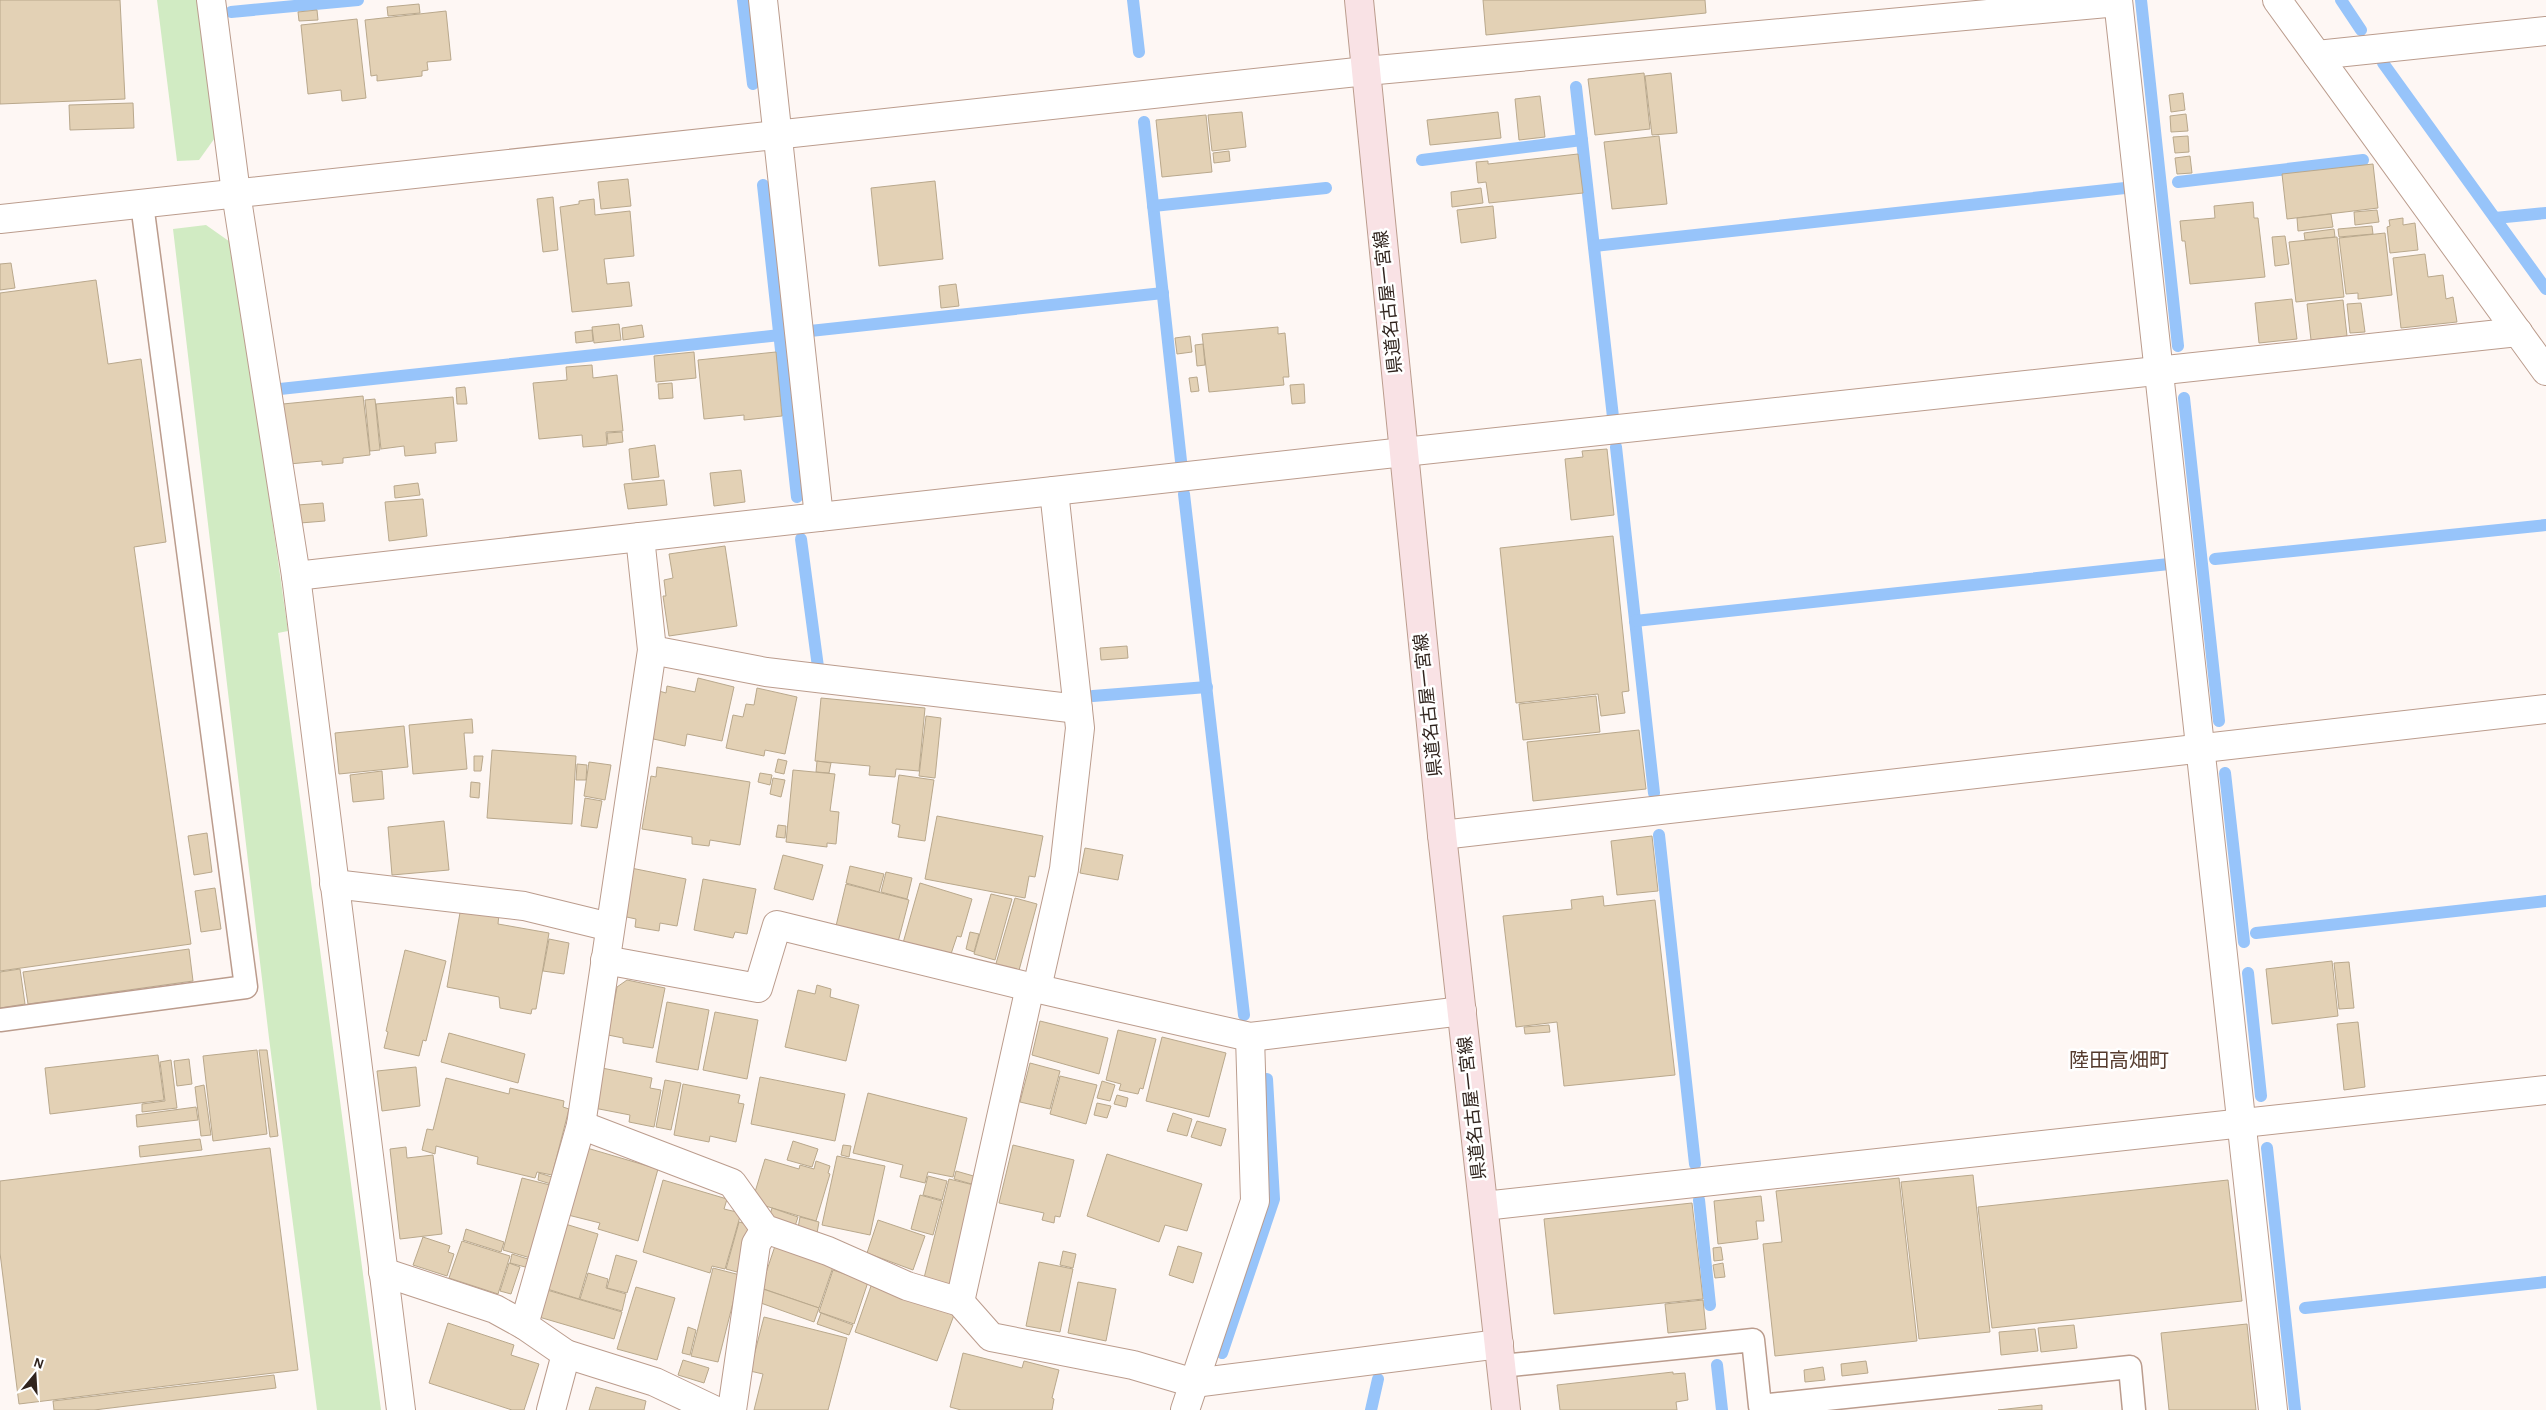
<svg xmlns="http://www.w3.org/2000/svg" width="2546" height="1410" font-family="'Alegreya Sans','Noto Sans JP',sans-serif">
<rect width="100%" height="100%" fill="#fef7f4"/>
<g fill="#d1ebc3">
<polygon points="157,0 200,0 217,135 199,160 177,161"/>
<polygon points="206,225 233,244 288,631 278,633 381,1410 317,1410 269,1038 173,229"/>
</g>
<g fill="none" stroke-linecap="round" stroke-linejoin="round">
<g stroke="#97c4fa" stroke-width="12">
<polyline points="743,0 753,84"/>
<polyline points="1133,0 1139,52"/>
<polyline points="2141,0 2178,346"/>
<polyline points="2341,0 2361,30"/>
<polyline points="231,12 358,0"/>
<polyline points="2383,63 2546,289"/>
<polyline points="1576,87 1613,417"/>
<polyline points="1144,122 1181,461"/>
<polyline points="1422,160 1582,140"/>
<polyline points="2178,182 2363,160"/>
<polyline points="763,185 797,497"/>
<polyline points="1153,206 1326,188"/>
<polyline points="2495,218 2546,213"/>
<polyline points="1594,246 2125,188"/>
<polyline points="810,331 1163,293"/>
<polyline points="280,389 780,335"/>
<polyline points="2184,398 2219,721"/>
<polyline points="1616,447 1654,793"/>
<polyline points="1184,494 1244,1015"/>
<polyline points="801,539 818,667"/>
<polyline points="2215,559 2546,525"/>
<polyline points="1635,621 2169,564"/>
<polyline points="1093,696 1207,687"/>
<polyline points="2225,773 2244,942"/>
<polyline points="1659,835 1695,1164"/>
<polyline points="2256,933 2546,901"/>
<polyline points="2248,973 2261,1096"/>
<polyline points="2267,1148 2295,1410"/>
<polyline points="1699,1200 1710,1305"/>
<polyline points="2305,1308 2546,1282"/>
<polyline points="1222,1353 1274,1199 1267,1079"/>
<polyline points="1717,1365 1722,1410"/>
<polyline points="1371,1410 1378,1379"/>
</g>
</g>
<g fill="#e3d1b5" stroke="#b9a88c">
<polygon points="0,0 120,0 125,99 0,104"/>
<polygon points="1483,0 1705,0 1706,13 1486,35"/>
<polygon points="419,4 420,13 388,16 387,7"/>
<polygon points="317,10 318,20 299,21 298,12"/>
<polygon points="446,11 451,60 427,62 428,70 422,71 422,76 377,81 377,75 371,76 365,20"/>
<polygon points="357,19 366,98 342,101 341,90 308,94 301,25"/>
<polygon points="1644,73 1650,129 1595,135 1588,79"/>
<polygon points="1671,73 1677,133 1652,135 1645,76"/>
<polygon points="2183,93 2185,110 2171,112 2169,95"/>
<polygon points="1540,96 1545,137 1519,140 1515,99"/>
<polygon points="133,103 134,128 70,130 69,105"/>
<polygon points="1242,112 1246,147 1212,151 1208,115"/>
<polygon points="1498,112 1501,138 1430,145 1427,120"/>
<polygon points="2186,114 2188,131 2171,132 2170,116"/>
<polygon points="1206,115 1212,172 1162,177 1156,120"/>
<polygon points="1659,136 1667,204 1612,209 1604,142"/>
<polygon points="2188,136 2189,152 2175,153 2173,137"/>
<polygon points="1229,151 1230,161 1214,163 1213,153"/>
<polygon points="1578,154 1583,193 1489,203 1486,182 1478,183 1476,162 1488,161 1488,164"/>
<polygon points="2190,156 2192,173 2177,174 2175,158"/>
<polygon points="2373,164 2378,208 2287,219 2282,174"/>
<polygon points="628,179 631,206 601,209 598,182"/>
<polygon points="935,181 943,259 879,266 871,188"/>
<polygon points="1481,188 1483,203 1452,207 1451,192"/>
<polygon points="553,197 558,250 543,252 537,199"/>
<polygon points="594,199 595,215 630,211 634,256 604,259 607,284 629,282 632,306 572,312 560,207 579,204 579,201"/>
<polygon points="2253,202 2254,218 2258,218 2265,277 2190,284 2185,241 2182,241 2180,221 2215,218 2214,206"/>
<polygon points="1493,206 1496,238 1461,243 1457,210"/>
<polygon points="2377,210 2379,222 2355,225 2354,212"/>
<polygon points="2331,214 2333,227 2298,231 2297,218"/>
<polygon points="2403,218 2403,225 2415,223 2418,250 2390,253 2387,227 2390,226 2389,220"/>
<polygon points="2372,226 2373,234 2339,237 2338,229"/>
<polygon points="2334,229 2335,237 2305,240 2304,233"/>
<polygon points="2385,233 2392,295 2358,299 2358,293 2346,294 2339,238"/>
<polygon points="2285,236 2289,264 2275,266 2272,237"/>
<polygon points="2337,237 2344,297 2296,302 2289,242"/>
<polygon points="2425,254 2428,277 2443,275 2446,299 2453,297 2457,322 2401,328 2393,258"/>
<polygon points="11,263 15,288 0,290 0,264"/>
<polygon points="96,280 108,364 141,359 166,542 134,547 191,944 0,971 0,293"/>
<polygon points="956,284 959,306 941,308 939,286"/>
<polygon points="2292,299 2297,339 2259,343 2255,303"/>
<polygon points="2343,300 2347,336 2311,340 2307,304"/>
<polygon points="2361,303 2365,332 2350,333 2347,304"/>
<polygon points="619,324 621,340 594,343 592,327"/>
<polygon points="642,325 644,337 623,340 622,328"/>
<polygon points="1278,327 1278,334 1285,333 1289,377 1283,377 1284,385 1209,392 1202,334"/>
<polygon points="592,330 593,341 576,343 575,332"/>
<polygon points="1190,336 1192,352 1177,354 1175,338"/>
<polygon points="1203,344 1205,365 1197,366 1195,345"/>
<polygon points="694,352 696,378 656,382 654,356"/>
<polygon points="776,352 782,416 744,420 744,415 704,419 698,360"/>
<polygon points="592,365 593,378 617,375 623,431 606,432 607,445 583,447 582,435 539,439 533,383 567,380 566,367"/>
<polygon points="1197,377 1199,391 1191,392 1189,378"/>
<polygon points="672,383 673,398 659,399 658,384"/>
<polygon points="1304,384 1305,403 1292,404 1290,385"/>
<polygon points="465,387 467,404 457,404 456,388"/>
<polygon points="363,396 370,455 343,458 343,463 322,465 322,461 289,464 283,404"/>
<polygon points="453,397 457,441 435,443 436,453 405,456 404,446 381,449 376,404"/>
<polygon points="375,399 380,450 370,451 365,400"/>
<polygon points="622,432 623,442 608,444 607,433"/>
<polygon points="655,445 659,477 632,480 629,449"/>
<polygon points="1607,449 1614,515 1571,520 1565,459 1583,457 1582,451"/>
<polygon points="741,470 745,502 714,506 710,473"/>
<polygon points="664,480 667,505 628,509 624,484"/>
<polygon points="418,483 420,495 395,498 394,486"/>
<polygon points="423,499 427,536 389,541 385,502"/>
<polygon points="323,503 325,521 300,523 298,505"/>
<polygon points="1613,536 1629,691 1622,692 1625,713 1601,716 1598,694 1516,703 1500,548"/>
<polygon points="725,546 737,626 669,636 663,596 666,596 664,580 673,578 669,554"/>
<polygon points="1127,646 1128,658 1101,660 1100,648"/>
<polygon points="698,678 734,687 722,741 687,734 685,746 649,738 659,691 666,693 667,686 695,692"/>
<polygon points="757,688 797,697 785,754 765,750 764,756 726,748 733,715 743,717 746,704 754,705"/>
<polygon points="1596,696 1600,732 1523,740 1519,704"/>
<polygon points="821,698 925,708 919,771 896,769 895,777 869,775 870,766 815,761"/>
<polygon points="926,716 941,718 935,778 919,776"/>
<polygon points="472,719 473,733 464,733 467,769 413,774 409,725"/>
<polygon points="404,726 408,767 339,774 335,733"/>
<polygon points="1639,730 1646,789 1533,801 1527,742"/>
<polygon points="492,750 576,756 572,824 487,818"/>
<polygon points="474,756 483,756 481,771 474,771"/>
<polygon points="778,759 787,761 784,774 775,772"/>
<polygon points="817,761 831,763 829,773 816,772"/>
<polygon points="589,762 611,765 605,800 584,796"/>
<polygon points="577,764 587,765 586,780 576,780"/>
<polygon points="657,767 750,782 740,845 710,840 709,846 692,844 692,837 642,829 651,776 656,777"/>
<polygon points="793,770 835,774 830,811 839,812 836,844 827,843 827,847 786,842"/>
<polygon points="382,771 384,799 353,802 350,775"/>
<polygon points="760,773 772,775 770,785 758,782"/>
<polygon points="899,775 934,780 925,841 898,837 900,825 892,823"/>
<polygon points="773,778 785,780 781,797 770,794"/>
<polygon points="471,782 480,783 479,798 470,797"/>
<polygon points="585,798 602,801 597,828 581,826"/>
<polygon points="937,816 1043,836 1035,877 1029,876 1025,898 925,879"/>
<polygon points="444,821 449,870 392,875 388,827"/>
<polygon points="778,825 786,826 785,838 776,837"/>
<polygon points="207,833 212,872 194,875 188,836"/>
<polygon points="1652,836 1658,891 1617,895 1611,841"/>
<polygon points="1085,848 1123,855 1118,880 1080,873"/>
<polygon points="783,855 823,865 813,900 774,889"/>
<polygon points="850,866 884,874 879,892 846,883"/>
<polygon points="631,868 686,879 677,926 660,923 659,931 635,927 636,919 622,916"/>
<polygon points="886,872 912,878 907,899 881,892"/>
<polygon points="703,879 756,889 747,934 735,932 733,938 694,930"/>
<polygon points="920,883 972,899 961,937 957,936 950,957 903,943"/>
<polygon points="846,884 909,900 898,942 836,926"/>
<polygon points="215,888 221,929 201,932 195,891"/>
<polygon points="991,894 1012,899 995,960 974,954"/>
<polygon points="1603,896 1604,906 1655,900 1675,1075 1564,1086 1557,1022 1516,1027 1503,916 1572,909 1571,900"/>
<polygon points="1015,898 1037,904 1018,974 995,967"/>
<polygon points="461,907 499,914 498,924 549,933 536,1009 532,1009 531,1014 500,1008 499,997 447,987"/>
<polygon points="970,932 979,934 974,952 966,949"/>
<polygon points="549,939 569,943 564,974 543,971"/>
<polygon points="189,949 193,981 28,1004 23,972"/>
<polygon points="405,950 446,961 426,1041 423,1040 419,1056 384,1048 388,1032 386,1031"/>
<polygon points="2332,961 2338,1016 2272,1024 2266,969"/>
<polygon points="2349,962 2354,1008 2339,1009 2334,963"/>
<polygon points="20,969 25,1004 0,1008 0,972"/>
<polygon points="627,980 665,988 653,1048 623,1043 623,1038 608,1035 617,987"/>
<polygon points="817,985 831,989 830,997 859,1005 846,1061 785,1047 798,990 815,994"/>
<polygon points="667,1002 709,1010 698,1070 656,1062"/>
<polygon points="715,1012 758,1020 747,1079 703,1070"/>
<polygon points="1040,1021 1108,1038 1099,1074 1032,1055"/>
<polygon points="2358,1022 2365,1087 2344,1090 2337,1024"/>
<polygon points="1549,1025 1550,1032 1525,1034 1524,1027"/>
<polygon points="1118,1030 1156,1039 1143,1089 1140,1088 1138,1094 1119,1090 1121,1084 1106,1080"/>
<polygon points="449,1033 525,1054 518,1083 441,1062"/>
<polygon points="1162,1037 1226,1053 1209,1117 1146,1101"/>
<polygon points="257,1050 267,1134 213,1141 203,1056"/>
<polygon points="259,1050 267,1050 278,1136 270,1137"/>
<polygon points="158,1055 164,1100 50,1114 45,1068"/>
<polygon points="189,1059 192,1084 177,1086 174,1061"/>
<polygon points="171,1060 177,1108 142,1112 142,1104 165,1101 160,1062"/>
<polygon points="1030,1063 1060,1071 1050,1109 1020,1102"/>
<polygon points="416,1067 420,1106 382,1111 377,1071"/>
<polygon points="602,1068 652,1078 650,1088 661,1090 654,1127 629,1122 630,1115 594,1108"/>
<polygon points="1060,1076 1097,1085 1086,1124 1050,1114"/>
<polygon points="760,1077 845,1094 835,1141 751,1124"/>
<polygon points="446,1078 509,1094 510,1088 564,1101 563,1107 569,1109 552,1175 537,1172 535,1178 477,1164 478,1157 436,1146 435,1154 422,1150 427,1129 433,1130"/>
<polygon points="665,1080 681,1083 671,1130 656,1127"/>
<polygon points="1102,1081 1115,1085 1110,1101 1097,1098"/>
<polygon points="683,1084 740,1095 738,1103 744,1104 736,1142 710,1136 709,1142 674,1135"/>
<polygon points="204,1085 211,1135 201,1136 195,1087"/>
<polygon points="868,1093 967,1118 953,1177 928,1172 925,1183 900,1177 903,1165 853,1153"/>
<polygon points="1117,1095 1128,1098 1126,1107 1114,1104"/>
<polygon points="1097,1103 1111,1106 1107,1118 1094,1115"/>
<polygon points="196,1107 198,1120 137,1127 136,1115"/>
<polygon points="1173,1113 1192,1119 1187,1136 1167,1131"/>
<polygon points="1197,1121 1226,1129 1221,1146 1191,1137"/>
<polygon points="200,1139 202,1150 140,1157 139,1146"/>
<polygon points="793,1141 818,1149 812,1167 787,1160"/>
<polygon points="843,1145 851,1146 849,1157 841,1155"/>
<polygon points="1013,1145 1074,1160 1060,1217 1055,1216 1054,1223 1042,1220 1044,1213 999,1203"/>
<polygon points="406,1147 407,1158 433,1155 442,1234 400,1239 390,1149"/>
<polygon points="270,1148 298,1370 19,1404 0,1253 0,1181"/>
<polygon points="587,1148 658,1169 638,1241 598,1229 600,1223 568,1215"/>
<polygon points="1107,1154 1202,1184 1187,1231 1165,1225 1159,1242 1087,1216"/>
<polygon points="837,1156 885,1166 870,1235 822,1225"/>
<polygon points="765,1159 799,1169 800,1165 814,1169 816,1161 830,1166 828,1173 830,1174 816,1221 752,1202"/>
<polygon points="956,1171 977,1177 975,1185 954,1179"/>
<polygon points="539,1173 552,1177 551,1184 538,1180"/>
<polygon points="1973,1175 1990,1332 1919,1339 1901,1182"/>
<polygon points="928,1176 947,1181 942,1200 923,1195"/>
<polygon points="522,1178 554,1186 534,1259 503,1250"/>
<polygon points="1899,1178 1917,1341 1775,1356 1763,1244 1782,1242 1776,1191"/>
<polygon points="949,1179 978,1186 953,1286 924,1278"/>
<polygon points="663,1180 727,1199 724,1209 741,1213 725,1269 712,1266 710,1273 643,1252"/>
<polygon points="2228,1180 2242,1301 1992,1328 1978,1207"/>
<polygon points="920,1195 942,1201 933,1235 911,1229"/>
<polygon points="1761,1196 1764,1221 1756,1221 1758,1239 1718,1244 1714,1201"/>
<polygon points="1692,1203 1703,1299 1554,1314 1544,1219"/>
<polygon points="772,1208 798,1217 795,1226 769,1218"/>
<polygon points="800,1217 819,1222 817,1233 798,1228"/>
<polygon points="878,1220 925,1236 913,1270 867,1253"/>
<polygon points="739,1222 751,1225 737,1272 726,1269"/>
<polygon points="562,1223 598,1234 579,1299 544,1288"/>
<polygon points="466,1229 504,1242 501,1252 463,1240"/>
<polygon points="423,1237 450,1246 448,1252 454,1254 447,1276 413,1265"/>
<polygon points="462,1241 510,1256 498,1294 449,1278"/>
<polygon points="775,1246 833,1267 819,1308 761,1288"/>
<polygon points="1178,1246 1202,1253 1193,1283 1169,1275"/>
<polygon points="1721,1247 1723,1260 1714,1261 1713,1248"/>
<polygon points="1063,1251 1076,1254 1073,1268 1060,1265"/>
<polygon points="512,1254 531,1260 529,1268 510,1263"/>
<polygon points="616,1255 637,1261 627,1293 607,1288"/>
<polygon points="1039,1262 1073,1269 1060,1332 1026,1326"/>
<polygon points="509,1263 520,1267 511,1294 500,1291"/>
<polygon points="1723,1263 1725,1277 1715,1278 1713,1265"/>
<polygon points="713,1268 740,1275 718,1362 691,1356"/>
<polygon points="833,1270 868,1282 854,1324 819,1312"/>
<polygon points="588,1273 608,1279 606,1288 626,1294 622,1311 580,1299"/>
<polygon points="1078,1282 1116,1289 1106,1341 1068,1333"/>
<polygon points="871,1286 954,1315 937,1361 855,1332"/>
<polygon points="636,1287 675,1298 657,1360 617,1349"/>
<polygon points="763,1289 819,1308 814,1322 758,1302"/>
<polygon points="547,1290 622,1312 614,1339 539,1317"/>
<polygon points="1703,1300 1706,1329 1668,1333 1665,1304"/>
<polygon points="821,1313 853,1325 849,1335 817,1324"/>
<polygon points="764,1317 847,1338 828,1410 754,1410 763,1374 750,1371"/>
<polygon points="448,1323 514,1345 511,1355 539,1364 524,1410 512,1410 429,1383"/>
<polygon points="2247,1324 2256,1410 2169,1410 2161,1333"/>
<polygon points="2074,1325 2077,1348 2041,1352 2038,1328"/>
<polygon points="688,1327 696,1330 690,1355 682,1353"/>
<polygon points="2035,1329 2038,1351 2001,1355 1999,1332"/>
<polygon points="963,1353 1022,1368 1024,1361 1059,1370 1052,1398 1054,1399 1052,1410 961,1410 950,1407"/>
<polygon points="683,1360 709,1368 704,1383 678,1375"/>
<polygon points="1866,1361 1868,1373 1842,1376 1841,1364"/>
<polygon points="1823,1367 1825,1380 1805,1382 1804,1370"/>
<polygon points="1673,1372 1673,1374 1685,1373 1688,1400 1676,1402 1677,1410 1560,1410 1557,1385"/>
<polygon points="274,1375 276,1388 94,1410 54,1410 53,1401"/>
<polygon points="596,1387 646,1401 644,1410 589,1410"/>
<polygon points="2042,1405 2042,1410 1998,1410"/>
</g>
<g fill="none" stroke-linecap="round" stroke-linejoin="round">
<defs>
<g id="service">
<polyline points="0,1020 246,987 142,204"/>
<polyline points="1502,1366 1753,1340 1760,1406 2130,1367 2134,1410"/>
</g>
<g id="minor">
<polyline points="211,0 236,193 296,576 401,1410"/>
<polyline points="763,0 819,517"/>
<polyline points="2118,0 2273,1410"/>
<polyline points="2317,55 2546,31"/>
<polyline points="0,219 1366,71 2118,2"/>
<polyline points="296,576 640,537"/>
<polyline points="652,650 766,672 1078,709"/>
<polyline points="1442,835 2546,709"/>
<polyline points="334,884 524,906 610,927"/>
<polyline points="605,960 758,988 777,925 1030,987 1250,1037 1462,1011"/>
<polyline points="1037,988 1064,869 1080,728 1054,491"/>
<polyline points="581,1125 732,1183 765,1229 828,1251 907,1286 960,1302 991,1337 1133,1365 1194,1383 1499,1344"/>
<polyline points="1484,1206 2546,1090"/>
<polyline points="383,1272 495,1309 524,1325"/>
<polyline points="960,1302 1030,987"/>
<polyline points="551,1410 566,1354"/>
<polyline points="714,1410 655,1382 566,1354 524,1325 581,1125 652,650 640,537 1404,452 2518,332"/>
<polyline points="732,1410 756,1244 765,1229"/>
<polyline points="1185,1410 1255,1201 1250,1037"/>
</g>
<polyline id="tertiary" points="2277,0 2546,371"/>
<polyline id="secondary" points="1359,0 1442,835 1506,1410"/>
</defs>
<use href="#service" stroke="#bb9c8d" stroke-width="25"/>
<use href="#minor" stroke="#bb9c8d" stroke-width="30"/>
<use href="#tertiary" stroke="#bb9c8d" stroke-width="30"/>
<use href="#secondary" stroke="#bb9c8d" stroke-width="30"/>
<use href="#service" stroke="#fff" stroke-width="22"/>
<use href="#minor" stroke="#fff" stroke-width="28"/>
<use href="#tertiary" stroke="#fff" stroke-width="28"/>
<use href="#secondary" stroke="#f9e2e5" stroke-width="28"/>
</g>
<g text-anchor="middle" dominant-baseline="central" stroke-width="5" stroke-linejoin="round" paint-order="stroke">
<g font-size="18" fill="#30241e" stroke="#fff">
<text transform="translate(1389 302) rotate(-96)">県道名古屋一宮線</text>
<text transform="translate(1429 705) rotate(-96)">県道名古屋一宮線</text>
<text transform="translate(1473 1108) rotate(-96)">県道名古屋一宮線</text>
</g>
<g font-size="20" fill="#543a2d" stroke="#fff">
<text x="2119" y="1061">陸田高畑町</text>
</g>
</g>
<g transform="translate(35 1375) rotate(18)" stroke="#ffffff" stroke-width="4" paint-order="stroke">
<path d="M0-4L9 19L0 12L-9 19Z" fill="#30241e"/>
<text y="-8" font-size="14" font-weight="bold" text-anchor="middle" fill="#30241e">N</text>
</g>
</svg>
